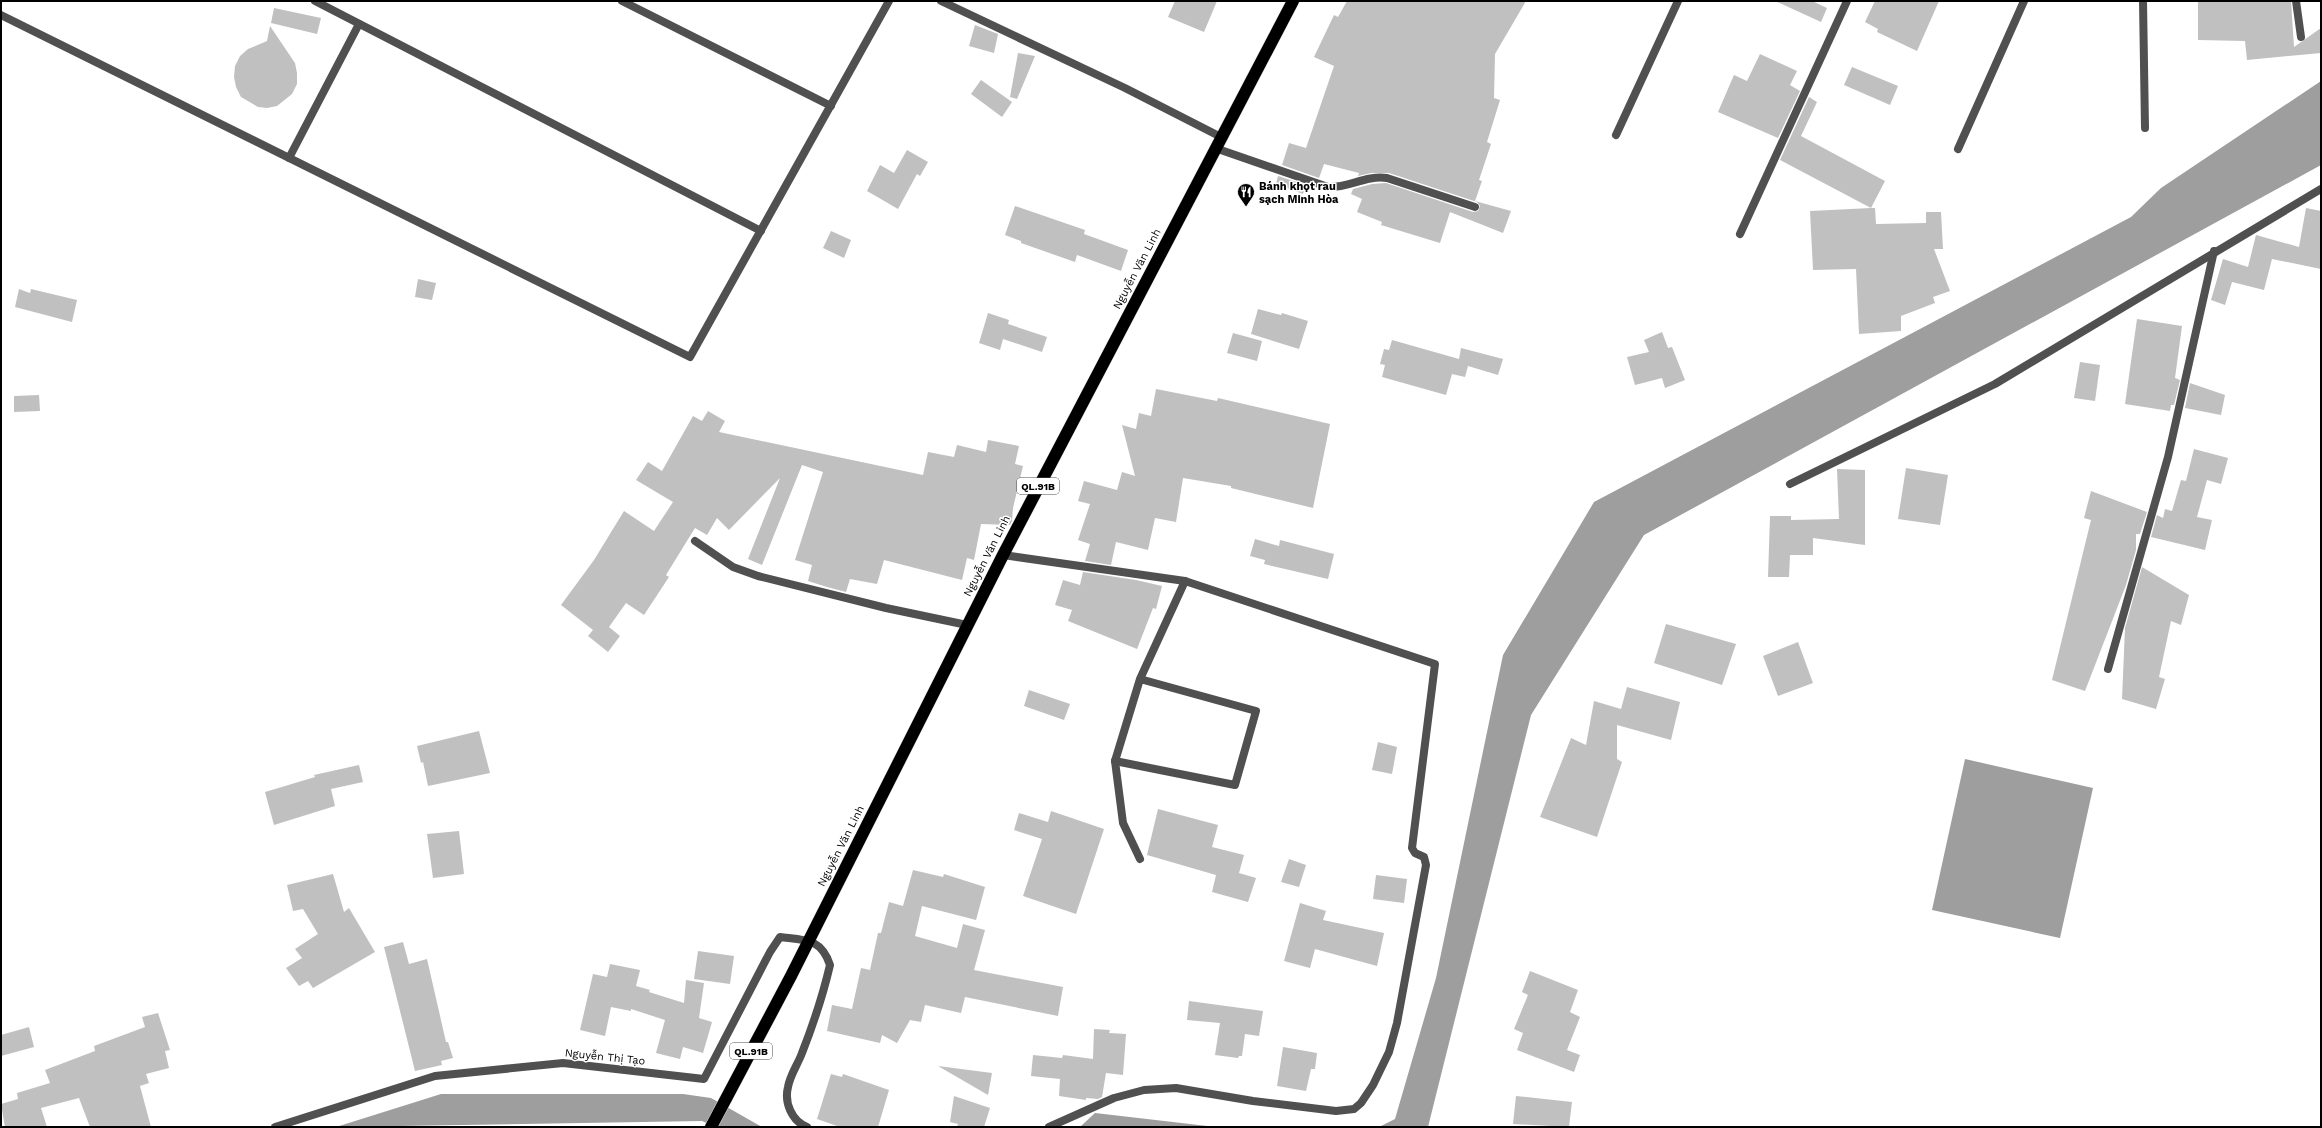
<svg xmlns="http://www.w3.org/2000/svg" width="2322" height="1128" font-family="'Work Sans',sans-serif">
<rect width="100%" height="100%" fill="#fff"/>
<g fill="#9e9e9e">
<polygon points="2321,81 2321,165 1644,535 1531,715 1428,1127 1379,1127 1395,1119 1436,978 1503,655 1594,502 2131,217 2161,188"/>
<polygon points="1965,759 2093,788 2060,938 1932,910"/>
<polygon points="441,1094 683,1094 711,1098 762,1127 715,1127 702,1121 336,1127"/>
<polygon points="1095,1113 1216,1127 1080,1127"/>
</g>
<g fill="#c0c0c0">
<polygon points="1175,1 1217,1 1204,32 1168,17"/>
<polygon points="1347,1 1526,1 1495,54 1494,98 1500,100 1487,142 1491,144 1479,180 1482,181 1475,201 1511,211 1503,233 1450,212 1440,243 1381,225 1382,222 1357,212 1362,199 1351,194 1353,189 1372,184 1386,183 1473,212 1478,211 1480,206 1477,202 1389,173 1371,173 1358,176 1359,173 1324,164 1319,178 1282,165 1289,143 1306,148 1334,66 1314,57 1334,15 1338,17"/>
<polygon points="1775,1 1812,1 1827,8 1821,22"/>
<polygon points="1875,1 1939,1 1917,51 1877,32 1878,29 1865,22"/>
<polygon points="2291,1 2294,47 2321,28 2321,53 2247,60 2245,41 2198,40 2198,2"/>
<polygon points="274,8 321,18 317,34 271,23"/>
<polygon points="975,25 998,34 994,53 969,46"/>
<polygon points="270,26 295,63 297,73 297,84 292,94 277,106 267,108 258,107 241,97 236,87 234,77 235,66 240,56 248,49 267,41"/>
<polygon points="1018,53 1035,56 1017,99 1010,97"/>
<polygon points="1760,54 1797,71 1790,85 1800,91 1778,138 1718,112 1734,75 1747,81"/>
<polygon points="1852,67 1898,86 1890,105 1844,85"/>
<polygon points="981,80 1012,102 1002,117 971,94"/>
<polygon points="1809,97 1817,102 1801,136 1885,181 1871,208 1875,208 1876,224 1926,223 1926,212 1941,212 1943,249 1934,249 1950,291 1933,297 1935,303 1901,316 1901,331 1859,334 1856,269 1813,270 1810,211 1871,208 1780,160"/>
<polygon points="907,150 928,162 920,176 917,174 898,209 867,191 880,165 894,173"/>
<polygon points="1278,176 1306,185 1303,194 1276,184"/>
<polygon points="1015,206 1085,230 1084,234 1128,250 1121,271 1077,255 1075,262 1021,243 1021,241 1005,235"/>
<polygon points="2306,208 2321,211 2321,269 2272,259 2264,290 2232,282 2225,305 2211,300 2223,259 2248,267 2256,235 2299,247"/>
<polygon points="831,231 851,240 844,258 823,248"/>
<polygon points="418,279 436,283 432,300 415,297"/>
<polygon points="19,289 30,293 31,289 77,300 72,322 15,307"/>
<polygon points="1258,309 1281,315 1282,313 1308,321 1299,349 1251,334"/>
<polygon points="988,313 1009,320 1008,324 1047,337 1042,352 1003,339 1000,350 979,343"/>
<polygon points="2137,319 2182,326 2175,378 2180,380 2174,405 2171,405 2170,411 2125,404"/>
<polygon points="1662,332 1668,348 1672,347 1685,380 1665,388 1662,378 1635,385 1627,357 1649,352 1644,340"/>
<polygon points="1233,333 1262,341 1257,361 1227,353"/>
<polygon points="1392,340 1459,359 1461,348 1503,359 1498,375 1468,366 1465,377 1452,374 1446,395 1382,377 1385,365 1380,364 1384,349 1389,350"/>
<polygon points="2080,362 2100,365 2095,401 2074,398"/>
<polygon points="2190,383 2225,395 2221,415 2185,408"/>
<polygon points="1156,389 1217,401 1218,398 1330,424 1313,508 1231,488 1231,486 1183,478 1176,522 1155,518 1148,550 1116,542 1111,565 1085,561 1090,544 1078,540 1090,504 1078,501 1084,481 1117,490 1122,472 1135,476 1122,425 1136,429 1139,413 1151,416"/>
<polygon points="39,395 40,411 14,412 14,396"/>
<polygon points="708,411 725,421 719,432 923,475 928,452 954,457 957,445 986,452 988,440 1019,446 1015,464 1023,466 1013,508 1012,521 1010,525 981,524 974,560 967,558 962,580 884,560 877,584 850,579 846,592 827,587 808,581 812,565 795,560 823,472 802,465 762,565 748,559 780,478 729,530 717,518 707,535 695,528 666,575 669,577 644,615 626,603 609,627 620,636 608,652 588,636 593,630 561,605 594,560 624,511 654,531 673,502 636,480 648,462 662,471 693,416 702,421"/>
<polygon points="2194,449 2228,458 2221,484 2207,480 2197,517 2212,520 2205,550 2151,537 2157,515 2163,518 2165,509 2172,511 2181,480 2186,481"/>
<polygon points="1906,468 1948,475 1940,525 1898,519"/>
<polygon points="1837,469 1865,470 1865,545 1813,538 1813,555 1790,555 1789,577 1768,577 1770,516 1791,516 1791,520 1839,519"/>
<polygon points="2091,491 2147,512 2140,534 2136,534 2136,550 2126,585 2085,691 2052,680 2091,520 2084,518"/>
<polygon points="1255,539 1279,546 1280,540 1334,554 1328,579 1264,564 1265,560 1250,556"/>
<polygon points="2142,567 2189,595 2181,625 2171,621 2159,677 2165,679 2156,709 2122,699 2125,628"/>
<polygon points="1083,572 1136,580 1162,586 1156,609 1153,608 1137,649 1068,621 1072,610 1055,605 1063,580 1080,585"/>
<polygon points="1666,624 1736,644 1722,685 1654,663"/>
<polygon points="1798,642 1813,683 1778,696 1763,656"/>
<polygon points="1627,687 1680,702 1671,740 1617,725 1617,759 1622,762 1597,837 1540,817 1571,738 1586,745 1594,701 1621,709"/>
<polygon points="1029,690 1070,704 1064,720 1024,706"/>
<polygon points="479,731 490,773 428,786 423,762 421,763 417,746"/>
<polygon points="1378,742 1397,747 1392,774 1372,770"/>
<polygon points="359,765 363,782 331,789 335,806 274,825 265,792 315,777 314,775"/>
<polygon points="1158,809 1218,825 1212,847 1244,855 1239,873 1256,878 1248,902 1212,892 1216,875 1147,855"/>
<polygon points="1051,811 1104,829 1076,914 1023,896 1042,839 1014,830 1019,813 1048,822"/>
<polygon points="459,831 464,874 433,878 427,834"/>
<polygon points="1289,859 1306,865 1299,887 1281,882"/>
<polygon points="913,870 943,877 944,874 985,887 976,920 922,906 915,936 957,948 963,924 985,930 974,970 1063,987 1058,1016 965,997 961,1013 925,1005 921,1022 910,1020 897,1043 882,1035 880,1043 827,1031 832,1005 852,1009 861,968 870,970 878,933 881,933 889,902 903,906"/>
<polygon points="333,874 344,912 349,908 375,952 313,988 308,981 299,986 286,968 302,958 295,949 318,934 303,909 293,911 287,885"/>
<polygon points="1376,875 1407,879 1404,903 1373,899"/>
<polygon points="1300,903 1326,911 1323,920 1384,933 1377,966 1315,949 1310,968 1284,961"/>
<polygon points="403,942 409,964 427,959 446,1042 448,1042 453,1058 441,1061 442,1065 415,1071 384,947"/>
<polygon points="698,951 734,956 730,984 694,979"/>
<polygon points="610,964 640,970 636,986 650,990 649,992 684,1003 686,980 704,983 699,1018 712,1022 703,1053 683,1047 680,1059 656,1053 665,1020 631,1009 631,1011 611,1007 605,1036 580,1030 593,974 607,977"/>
<polygon points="1530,971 1578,990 1570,1012 1580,1017 1567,1050 1580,1055 1574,1072 1517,1050 1523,1033 1514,1029 1528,995 1522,992"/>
<polygon points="1189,1001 1263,1011 1259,1036 1245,1034 1242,1056 1239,1056 1238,1058 1215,1055 1220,1023 1187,1020"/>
<polygon points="158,1013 170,1050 165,1051 169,1068 146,1074 149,1083 140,1086 151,1127 90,1127 79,1098 41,1108 47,1127 5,1127 1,1104 18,1099 17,1093 50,1083 45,1070 95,1051 94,1046 145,1027 142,1017"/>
<polygon points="29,1027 34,1047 1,1056 1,1035"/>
<polygon points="1094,1029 1110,1030 1109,1033 1126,1034 1123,1075 1106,1073 1102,1097 1098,1099 1086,1098 1086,1100 1059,1096 1060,1079 1031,1076 1033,1055 1062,1058 1063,1055 1093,1059"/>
<polygon points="1283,1047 1317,1053 1315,1069 1311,1069 1306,1091 1277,1086"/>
<polygon points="938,1066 992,1073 988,1095"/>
<polygon points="831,1074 842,1077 843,1074 889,1090 878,1127 840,1127 817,1119"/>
<polygon points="954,1096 990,1108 984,1127 957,1127 958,1124 950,1122"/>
<polygon points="1516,1096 1572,1102 1569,1127 1513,1124"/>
</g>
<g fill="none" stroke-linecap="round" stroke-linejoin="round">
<defs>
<polyline id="highway" points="711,1127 791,976 1003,555 1293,1"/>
</defs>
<use href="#highway" stroke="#dbdbdb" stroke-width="13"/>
<g stroke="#505050" stroke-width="8">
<polyline points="315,1 761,231"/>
<polyline points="622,1 831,106"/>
<polyline points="941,1 1125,88 1221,137"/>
<polyline points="2143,1 2145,128"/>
<polyline points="2296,1 2301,37"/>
<polyline points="1,15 690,357 889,1"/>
<polyline points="1616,135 1678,1"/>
<path d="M1215,148L1328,187C1349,188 1365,175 1387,178L1475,207"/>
<polyline points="1958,149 2024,1"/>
<polyline points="289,158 359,24"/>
<polyline points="1740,234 1847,1"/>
<polyline points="1790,484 1995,384 2321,189"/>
<polyline points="695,541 733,567 758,576 886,608 967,625"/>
<polyline points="1003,555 1185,581 1140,679 1256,711 1235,785 1115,761 1140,679"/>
<polyline points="2108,669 2168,457 2214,251"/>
<polyline points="1115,761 1123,823 1140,859"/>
<path d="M275,1127L435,1076L563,1063L704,1079L770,952L780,937C805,940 821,938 830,965C823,995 813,1025 802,1053C798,1064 790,1075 788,1087C784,1103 792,1121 807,1127"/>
<polyline points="1049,1127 1114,1098 1144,1090 1176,1088 1253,1101 1336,1111 1354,1109 1361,1103 1373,1085 1389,1052 1397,1023 1426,865 1424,857 1415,853 1412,848 1435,664 1185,581"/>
</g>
<use href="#highway" stroke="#000" stroke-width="12"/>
</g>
<defs>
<symbol id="restaurant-pin" viewBox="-11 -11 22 30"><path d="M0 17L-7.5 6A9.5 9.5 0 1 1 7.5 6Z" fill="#000" stroke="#fff"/><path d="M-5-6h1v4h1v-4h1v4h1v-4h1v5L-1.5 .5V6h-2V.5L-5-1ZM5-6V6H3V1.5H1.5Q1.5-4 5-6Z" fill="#fff"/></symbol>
</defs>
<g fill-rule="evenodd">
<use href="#restaurant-pin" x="1236" y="182" width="20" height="27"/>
</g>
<g text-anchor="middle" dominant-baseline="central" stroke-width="3" stroke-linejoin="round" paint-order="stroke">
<g fill="#fff" stroke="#4c4c4c" stroke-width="1">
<rect x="1017" y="478" width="42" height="16" rx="3"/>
<rect x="730" y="1043" width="42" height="16" rx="3"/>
</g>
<g font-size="10" font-weight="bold" fill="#000">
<text x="1038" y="486">QL.91B</text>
<text x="751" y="1051">QL.91B</text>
</g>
<g font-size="11" font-weight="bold" fill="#000" stroke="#fff" text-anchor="start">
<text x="1259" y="186">Bánh khọt rau<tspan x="1259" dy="13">sạch Minh Hòa</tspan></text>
</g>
<g font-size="11" fill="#000" stroke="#fff">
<text transform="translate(1137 269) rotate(-62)">Nguyễn Văn Linh</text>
<text transform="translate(987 556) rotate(-63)">Nguyễn Văn Linh</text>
<text transform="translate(841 846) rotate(-63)">Nguyễn Văn Linh</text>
<text transform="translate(605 1057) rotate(6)">Nguyễn Thị Tạo</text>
</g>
</g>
<rect width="2322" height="1128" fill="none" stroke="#000000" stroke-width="4"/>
</svg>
